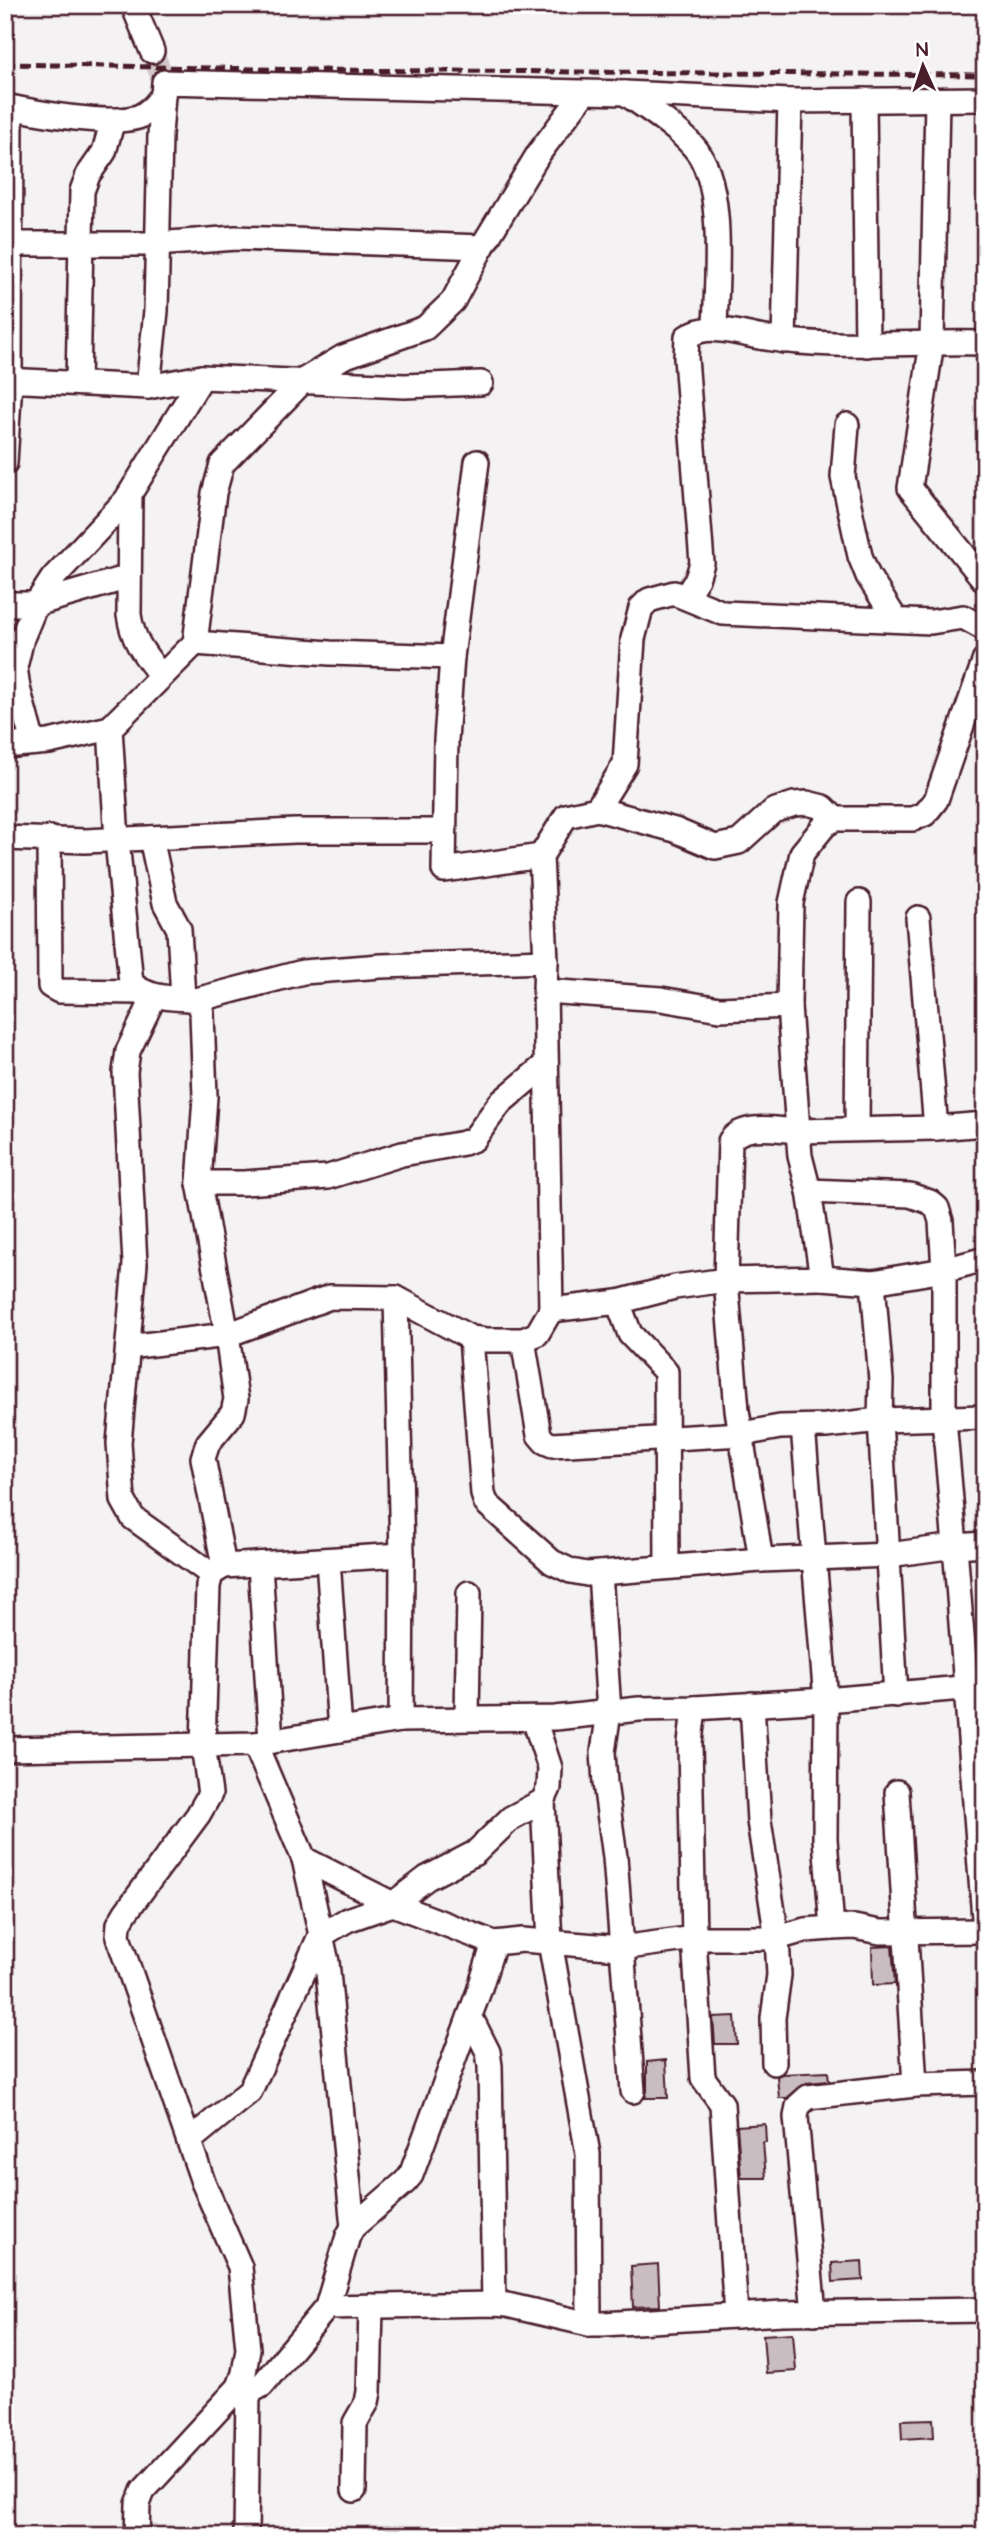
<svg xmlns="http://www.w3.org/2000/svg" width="990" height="2541" font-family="'Architects Daughter',sans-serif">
<rect width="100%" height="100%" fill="#f4f2f2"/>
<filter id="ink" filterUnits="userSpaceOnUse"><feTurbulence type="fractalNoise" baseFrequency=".0143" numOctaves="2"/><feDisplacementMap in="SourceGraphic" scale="14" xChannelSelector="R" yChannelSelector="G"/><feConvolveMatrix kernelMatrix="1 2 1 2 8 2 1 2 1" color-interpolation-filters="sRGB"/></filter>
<g filter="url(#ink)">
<g fill="#cabdc1" stroke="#4a1f2b" stroke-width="2">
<polygon points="892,1946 895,1984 873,1985 872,1947"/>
<polygon points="735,2016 737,2044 715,2044 713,2017"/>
<polygon points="666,2060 668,2098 645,2098 647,2091 647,2062"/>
<polygon points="828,2072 829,2081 806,2083 787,2098 779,2098 777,2076 782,2074"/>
<polygon points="765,2124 766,2142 763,2142 766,2178 741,2178 737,2126"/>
<polygon points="862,2261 863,2280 833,2282 832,2263"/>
<polygon points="658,2264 660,2306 633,2307 631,2266"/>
<polygon points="793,2333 796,2371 766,2373 763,2335"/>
<polygon points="933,2419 934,2437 902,2439 901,2420"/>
</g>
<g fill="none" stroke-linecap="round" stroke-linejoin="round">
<polyline stroke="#d2c8ca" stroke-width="23" stroke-dasharray="23 11" stroke-linecap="butt" points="152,51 164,82"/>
<defs>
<g id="minor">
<polyline points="133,5 152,51"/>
<path d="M625,93C648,109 674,125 693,146C727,182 716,282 715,329"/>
<polyline points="864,100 867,345"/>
<polyline points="937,100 932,342 910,488 985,581"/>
<path d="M5,106C38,113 108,126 138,117C149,113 156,104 163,95"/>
<polyline points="12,244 156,244 236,238 482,247"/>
<polyline points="784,341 790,101"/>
<polyline points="5,380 148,387 202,377 404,386 481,383"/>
<polyline points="78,383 82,191 88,175 104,152 113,120"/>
<polyline points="148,387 156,311 160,135 164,82 625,93 790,101 985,99"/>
<polyline points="847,425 843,477 860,556 868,576 896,620"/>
<polyline points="477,462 452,657 446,740 444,870 541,856 546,961 545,991 551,1310 618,1302 630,1334 666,1372 667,1566"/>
<polyline points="5,463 10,380 11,108"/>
<path d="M130,495L129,615C133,642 145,655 161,676"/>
<path d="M686,596L697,579L702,563L686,358L687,337C707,322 737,333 759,337C834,350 909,341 985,343"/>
<polyline points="5,604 36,604 129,577"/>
<polyline points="195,643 330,653 452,657"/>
<path d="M110,728L117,840L131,983C150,1000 173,997 196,1000L202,1013L205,1097L199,1183H244L328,1177L402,1154L464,1143L474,1139L500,1103L546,1064"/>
<polyline points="33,743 18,688 15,667 22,638 36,604 53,578 126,500 202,377"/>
<polyline points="5,746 49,742 110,728 195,643 214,493 222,464 304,380 343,357 425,328 453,301 482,247 539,153 584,93"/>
<polyline points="597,809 625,764 633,639 641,608 649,600 674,593 723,613 931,622 963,617 985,629"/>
<polyline points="5,838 85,841 295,831 444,831"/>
<polyline points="49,838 50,986 59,991 140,992"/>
<polyline points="151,838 165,903 179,929 183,998"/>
<polyline points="541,856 566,816 597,809 675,830 715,847 739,842 773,811 794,804 807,803 823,807 835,819"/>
<polyline points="918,918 936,1128"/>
<polyline points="545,991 661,999 720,1009 789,1006"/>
<polyline points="154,997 128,1051 125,1072 135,1264 119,1443 123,1500 133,1518 211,1574"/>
<polyline points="196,1000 303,972 381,966 546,961"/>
<polyline points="857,1129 859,902"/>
<polyline points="199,1183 227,1335 236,1399 233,1413 208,1443 203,1458 224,1566 402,1555"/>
<polyline points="822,1278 873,1282 944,1270 985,1259"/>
<polyline points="873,1282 881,1381 880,1420 896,1695"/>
<path d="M618,1302L675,1287L726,1280L730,1141C744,1122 777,1130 798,1131L789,1006L791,903L802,853L825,825L835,819H913L925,814L936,800L985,659"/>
<polyline points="471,1338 483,1494 486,1503 552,1562 571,1571 587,1574 761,1560 889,1555 955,1546 944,1419 944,1270 941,1221 937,1208 930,1202 910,1195 809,1191"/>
<polyline points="523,1340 539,1435 545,1442 552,1445 742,1434 780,1427 826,1426 880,1420 985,1417"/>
<polyline points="128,1347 227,1335 330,1297 396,1298"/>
<polyline points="803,1427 826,1700 825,1839 832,1928"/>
<polyline points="328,1560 340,1730"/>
<polyline points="761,1560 737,1410 726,1280 822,1278 809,1191 800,1156 798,1131 936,1128 985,1124"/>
<polyline points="260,1564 271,1741"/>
<polyline points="600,1573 609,1712 603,1752 605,1783 615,1857 633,2091"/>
<polyline points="752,1704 759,1821 777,1938 779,1975 773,2018 774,2063"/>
<polyline points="694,1708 690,1743 694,1938 703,2078 722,2104 736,2316"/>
<polyline points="467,1718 469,1593"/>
<polyline points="401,1720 402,1555 396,1298 471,1338 486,1340 523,1340 537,1334 551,1310"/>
<polyline points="255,1744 304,1859 327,1962 353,2227"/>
<polyline points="5,1749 255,1744 401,1720 555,1718 639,1709 694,1708 826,1700 985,1686"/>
<polyline points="897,1792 915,2085"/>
<polyline points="543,1801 550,1942 588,2154 589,2324"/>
<polyline points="304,1859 393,1904 494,1943 523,1940 621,1948 694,1938 777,1938 805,1930 832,1928 854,1927 880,1932 985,1931"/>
<polyline points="985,1931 955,1546 985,1544"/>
<polyline points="470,2016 488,2052 490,2066 494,2304"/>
<polyline points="189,2141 250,2091 320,1936 347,1920 393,1904 427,1878 475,1853 511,1818 543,1801 549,1788 550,1768 534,1719"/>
<polyline points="327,2307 494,2304 507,2305 589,2324 603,2324 782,2313 985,2310"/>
<polyline points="814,2313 796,2117 798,2106 808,2097 915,2085 985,2083"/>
<polyline points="233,2395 248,2393 262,2385 327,2307 348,2236 353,2227 405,2182 411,2175 479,1991 494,1943"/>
<polyline points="354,2490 355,2423 367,2402 369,2392 371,2306"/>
<polyline points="137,2536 138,2504 143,2491 239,2387 244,2373 248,2349 240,2267 203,2182 118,1937 119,1924 126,1912 198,1815 210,1794 203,1745 208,1586 211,1574 224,1566"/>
<polyline points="246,2536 248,2393"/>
</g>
</defs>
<use href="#minor" stroke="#4a1f2b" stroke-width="28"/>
<use href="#minor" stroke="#fff" stroke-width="23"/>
<polyline stroke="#4a1f2b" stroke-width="5" stroke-dasharray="10 5" stroke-linecap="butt" points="5,64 311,70 985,75"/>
</g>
</g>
<rect width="990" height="2541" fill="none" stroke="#fff" stroke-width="28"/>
<rect x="14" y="14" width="962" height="2513" fill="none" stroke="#4a1f2b" stroke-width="2.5" filter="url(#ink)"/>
<g transform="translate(923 66) rotate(357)" stroke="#ffffff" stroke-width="5" paint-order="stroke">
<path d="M0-5L12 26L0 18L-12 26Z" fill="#4a1f2b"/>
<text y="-10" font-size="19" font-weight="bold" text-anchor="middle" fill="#4a1f2b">N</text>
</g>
</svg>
